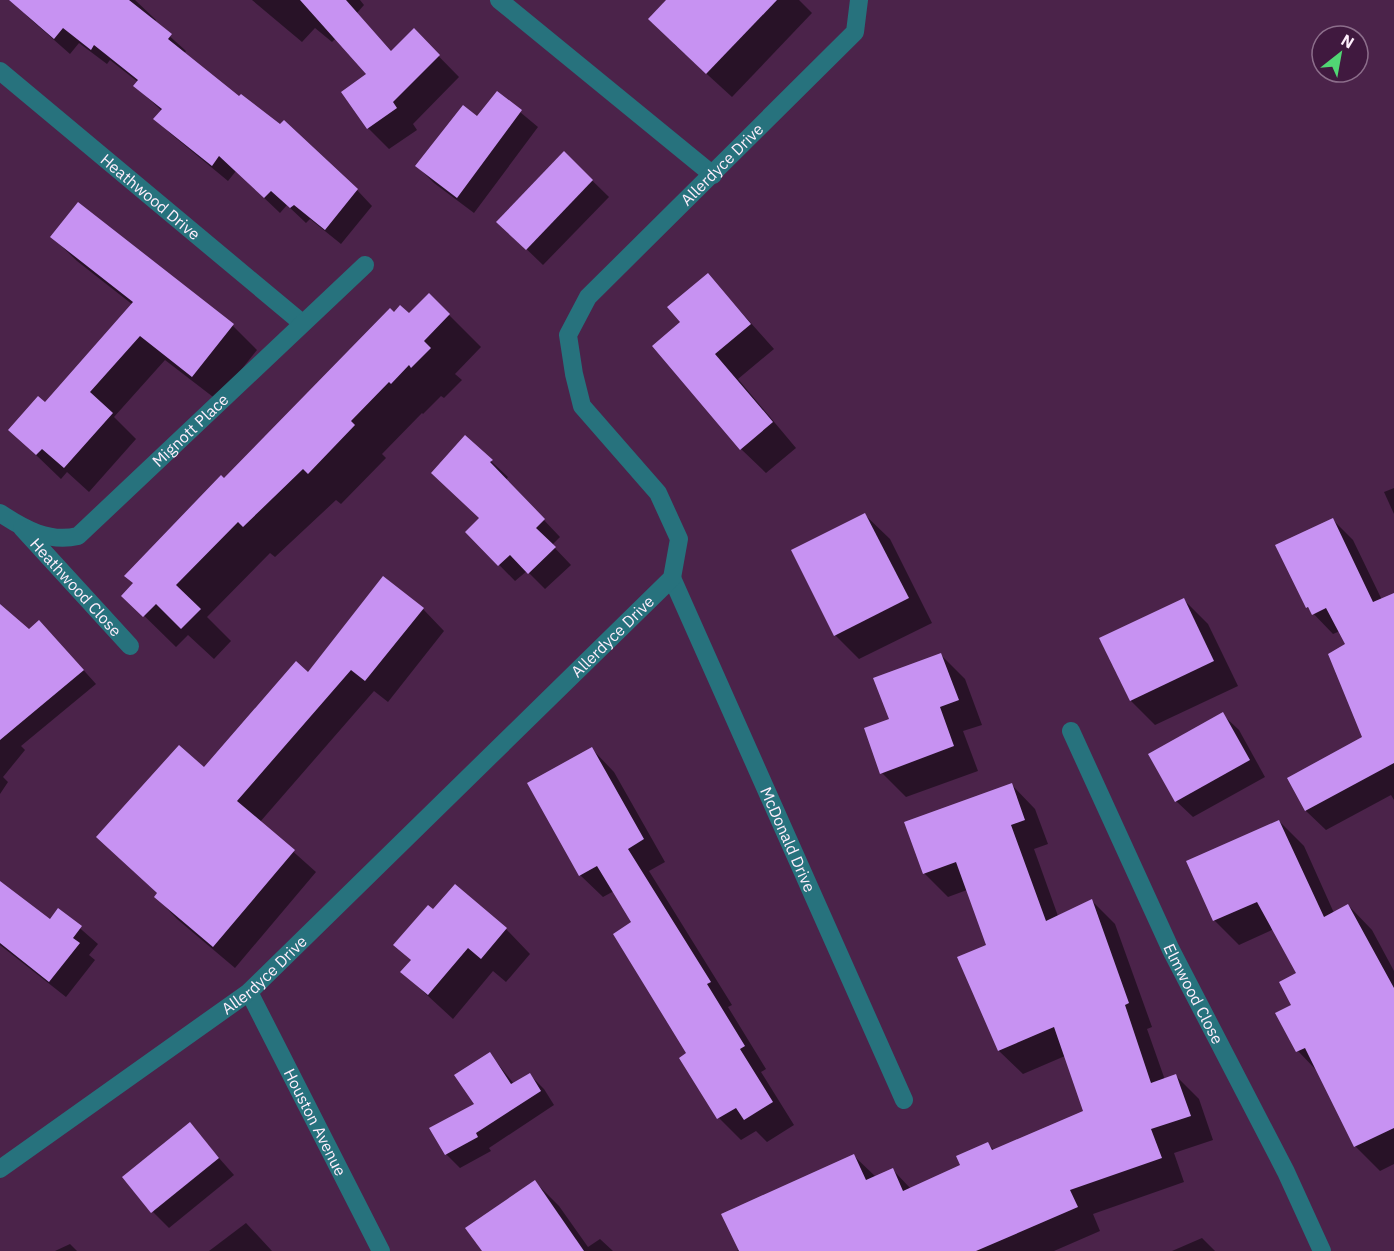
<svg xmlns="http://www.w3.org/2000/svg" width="1394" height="1251" font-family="'IBM Plex Sans',sans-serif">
<rect width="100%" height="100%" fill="#4b234a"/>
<g fill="#0007">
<polygon points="14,0 135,0 156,20 154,22 186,51 184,54 357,190 372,206 341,244 310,219 306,223 287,205 280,213 236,171 228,181 171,134 156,119 162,111 135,86 138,82 110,60 107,64 79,43 70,54 28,17"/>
<polygon points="252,0 360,0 364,5 357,13 392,52 414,31 459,77 413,124 417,130 389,149 368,128 343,92 368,74 336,38 332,42 315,28 302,42"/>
<polygon points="668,0 799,0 812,13 732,97 674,44"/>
<polygon points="497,93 538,127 474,213 434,183 417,166 477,119"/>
<polygon points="564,153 609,197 543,265 515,238"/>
<polygon points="78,204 233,326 257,350 217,400 165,360 114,417 136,439 89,492 67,472 61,479 10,430 45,404 133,305 77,261 52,237"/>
<polygon points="708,275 774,349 738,379 796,448 766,473 741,449 682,322"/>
<polygon points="429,295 481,347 455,374 462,380 444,398 441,396 423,414 422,413 382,454 386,458 341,504 336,500 275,557 270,553 207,617 231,641 214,659 188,635 176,647 123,595 224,480 394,314 409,315"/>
<polygon points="465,437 508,477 506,480 560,537 552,545 571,565 545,589 527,571 515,581 467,532 481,519"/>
<polygon points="1394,488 1394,514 1384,492"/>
<polygon points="865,515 890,539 932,623 859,659 835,635"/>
<polygon points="1333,520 1353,540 1382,600 1394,604 1394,800 1391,795 1326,830 1306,811 1289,779 1364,738 1347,645 1340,631 1333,634 1307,607"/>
<polygon points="1184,600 1208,624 1238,686 1155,725 1131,701"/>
<polygon points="0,606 29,631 52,635 96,684 21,746 25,750 3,777 8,782 0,794"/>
<polygon points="423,609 444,631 388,702 374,691 260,822 316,872 235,968 177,919 156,897 158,894 98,837 204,769 309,674"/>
<polygon points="941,655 965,679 982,725 963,731 978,771 906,797 882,773 891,720"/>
<polygon points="1222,714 1239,730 1265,777 1193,817 1176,801"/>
<polygon points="592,749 614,772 665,862 649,871 732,1005 728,1007 766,1069 761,1072 794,1125 767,1142 756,1131 741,1140 719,1118 634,922 614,891 603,897 580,875"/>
<polygon points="1012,785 1035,809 1048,844 1034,849 1058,916 1091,900 1115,924 1152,1027 1147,1029 1165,1080 1176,1076 1199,1099 1213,1140 1174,1153 1184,1182 1093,1214 1100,1231 1054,1251 737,1251 854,1156 876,1177 893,1170 911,1189 962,1166 988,1144 994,1150 1085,1112 1065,1056 1023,1074 999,1051 959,958 988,946 967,890 948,897 924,873"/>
<polygon points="1279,821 1304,846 1334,913 1348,905 1372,930 1394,971 1394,1164 1380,1171 1355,1146 1318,1072 1298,1051 1293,1005 1298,973 1274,929 1239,945 1214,920"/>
<polygon points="0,885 50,921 59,910 98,944 89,955 95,960 66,997 0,945"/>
<polygon points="433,912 506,929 530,954 506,982 493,971 453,1019 402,972 412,961 395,945"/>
<polygon points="490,1054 514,1084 530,1075 544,1089 554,1105 489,1148 491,1151 460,1168 446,1154 476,1104"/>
<polygon points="189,1124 234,1175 169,1228 153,1212"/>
<polygon points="535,1182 559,1206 588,1247 600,1239 613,1251 483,1251"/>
<polygon points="246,1223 272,1251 209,1251"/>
<polygon points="1202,1238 1215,1251 1172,1251"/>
<polygon points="70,1244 77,1251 55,1251"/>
</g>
<g fill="#c792f2">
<polygon points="9,0 129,0 172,34 168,39 239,96 241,94 280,124 284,120 358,189 325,230 294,205 290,208 271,191 264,198 219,156 212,166 153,119 162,109 133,86 138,80 94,45 91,50 63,28 54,39"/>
<polygon points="300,0 346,0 391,51 414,28 440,55 393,102 397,108 367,129 341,92 366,74"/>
<polygon points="666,0 777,0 706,74 648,19"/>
<polygon points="497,91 522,110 457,198 415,166 463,105 477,116"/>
<polygon points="564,151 593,180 526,250 496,222"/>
<polygon points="78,202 234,324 192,377 140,336 90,392 113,413 64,468 42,449 36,455 8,430 38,396 45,402 133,302 50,237"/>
<polygon points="708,273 751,324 715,354 773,422 740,450 652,346 680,322 667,307"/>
<polygon points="429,293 450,314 424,341 431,348 411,368 409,365 391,384 389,382 351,421 355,425 308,474 303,469 243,527 238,522 176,585 201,609 181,629 156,604 143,617 121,596 133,583 124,576 221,475 224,478 390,308 394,312 400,305 409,313"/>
<polygon points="465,435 493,460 490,462 545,519 536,528 556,547 528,574 510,555 498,566 465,532 479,518 431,473"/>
<polygon points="865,513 909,598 834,636 791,550"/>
<polygon points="1333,518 1373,602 1394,593 1394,763 1305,811 1287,778 1362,737 1328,654 1345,644 1326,608 1312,615 1308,607 1306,608 1275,545"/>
<polygon points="383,576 424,608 365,681 351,670 237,801 295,850 213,947 154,897 157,893 96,837 179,745 204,767 296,661 308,672"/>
<polygon points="1184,598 1214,661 1130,701 1099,638"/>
<polygon points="0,604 29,629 39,620 84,670 0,740"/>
<polygon points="941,653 959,700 940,707 954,746 880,774 864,728 889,719 873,678"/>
<polygon points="1223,712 1250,760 1175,802 1148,754"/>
<polygon points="592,747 644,839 628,849 711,982 707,984 745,1046 740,1049 773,1102 744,1120 736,1108 717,1119 679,1058 686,1053 613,934 631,922 597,866 579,876 527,783"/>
<polygon points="1012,783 1025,820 1011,825 1046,921 1092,899 1129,1003 1125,1005 1151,1083 1176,1074 1191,1116 1151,1129 1162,1158 1070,1190 1078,1207 976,1251 739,1251 721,1214 854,1154 866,1180 893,1168 903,1191 960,1165 956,1156 988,1142 992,1150 1083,1111 1054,1027 998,1051 957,957 986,945 956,862 923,874 904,822"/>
<polygon points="1279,820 1324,917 1348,904 1394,988 1394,1128 1354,1147 1305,1048 1296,1052 1275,1013 1291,1005 1279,982 1296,973 1257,902 1213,921 1186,861"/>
<polygon points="0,881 50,919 58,908 82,926 73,938 80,943 49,982 0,943"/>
<polygon points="455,884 507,928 481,959 468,948 428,995 400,972 411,960 393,945 428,905 433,909"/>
<polygon points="490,1052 511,1084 530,1073 541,1091 476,1133 478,1137 445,1155 429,1128 474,1104 454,1075"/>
<polygon points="190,1122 219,1158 151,1213 122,1177"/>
<polygon points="535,1180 584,1251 482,1251 465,1228"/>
</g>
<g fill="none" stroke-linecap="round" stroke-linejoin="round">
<g stroke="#27727d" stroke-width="18">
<polyline points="499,0 713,175"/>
<path id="s1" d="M0,71L302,323"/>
<path id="s2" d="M0,513C24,529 49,543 78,536L365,265"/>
<path id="s3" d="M22,528L130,646"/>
<path id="s4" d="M672,578L904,1100"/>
<path id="s5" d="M1071,731L1171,950L1286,1172L1322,1251"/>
<path id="s6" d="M249,992L381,1251"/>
<path id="s7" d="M0,1169L249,992L672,578L679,539L658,493L582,406L574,374L568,335L588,297L855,32L859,0"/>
</g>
</g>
<g text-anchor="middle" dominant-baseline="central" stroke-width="6" stroke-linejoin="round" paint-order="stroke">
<g font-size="16" fill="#feeefc" stroke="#40193f">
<text stroke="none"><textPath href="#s7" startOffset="1407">Allerdyce Drive</textPath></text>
<text stroke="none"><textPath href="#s1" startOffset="196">Heathwood Drive</textPath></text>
<text stroke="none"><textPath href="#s2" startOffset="238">Mignott Place</textPath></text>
<text stroke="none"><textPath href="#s3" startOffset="80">Heathwood Close</textPath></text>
<text stroke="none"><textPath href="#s7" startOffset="814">Allerdyce Drive</textPath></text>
<text stroke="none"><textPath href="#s4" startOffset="286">McDonald Drive</textPath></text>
<text stroke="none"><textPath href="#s7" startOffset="328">Allerdyce Drive</textPath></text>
<text stroke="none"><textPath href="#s5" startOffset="290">Elmwood Close</textPath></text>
<text stroke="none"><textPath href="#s6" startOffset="146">Houston Avenue</textPath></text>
</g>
</g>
<g transform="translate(1340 54) rotate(31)"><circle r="28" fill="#40193f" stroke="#8c6e8b" stroke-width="1.5"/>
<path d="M0-4.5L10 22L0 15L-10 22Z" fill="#51d674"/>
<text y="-9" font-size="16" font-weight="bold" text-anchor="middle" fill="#feeefc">N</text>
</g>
</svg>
